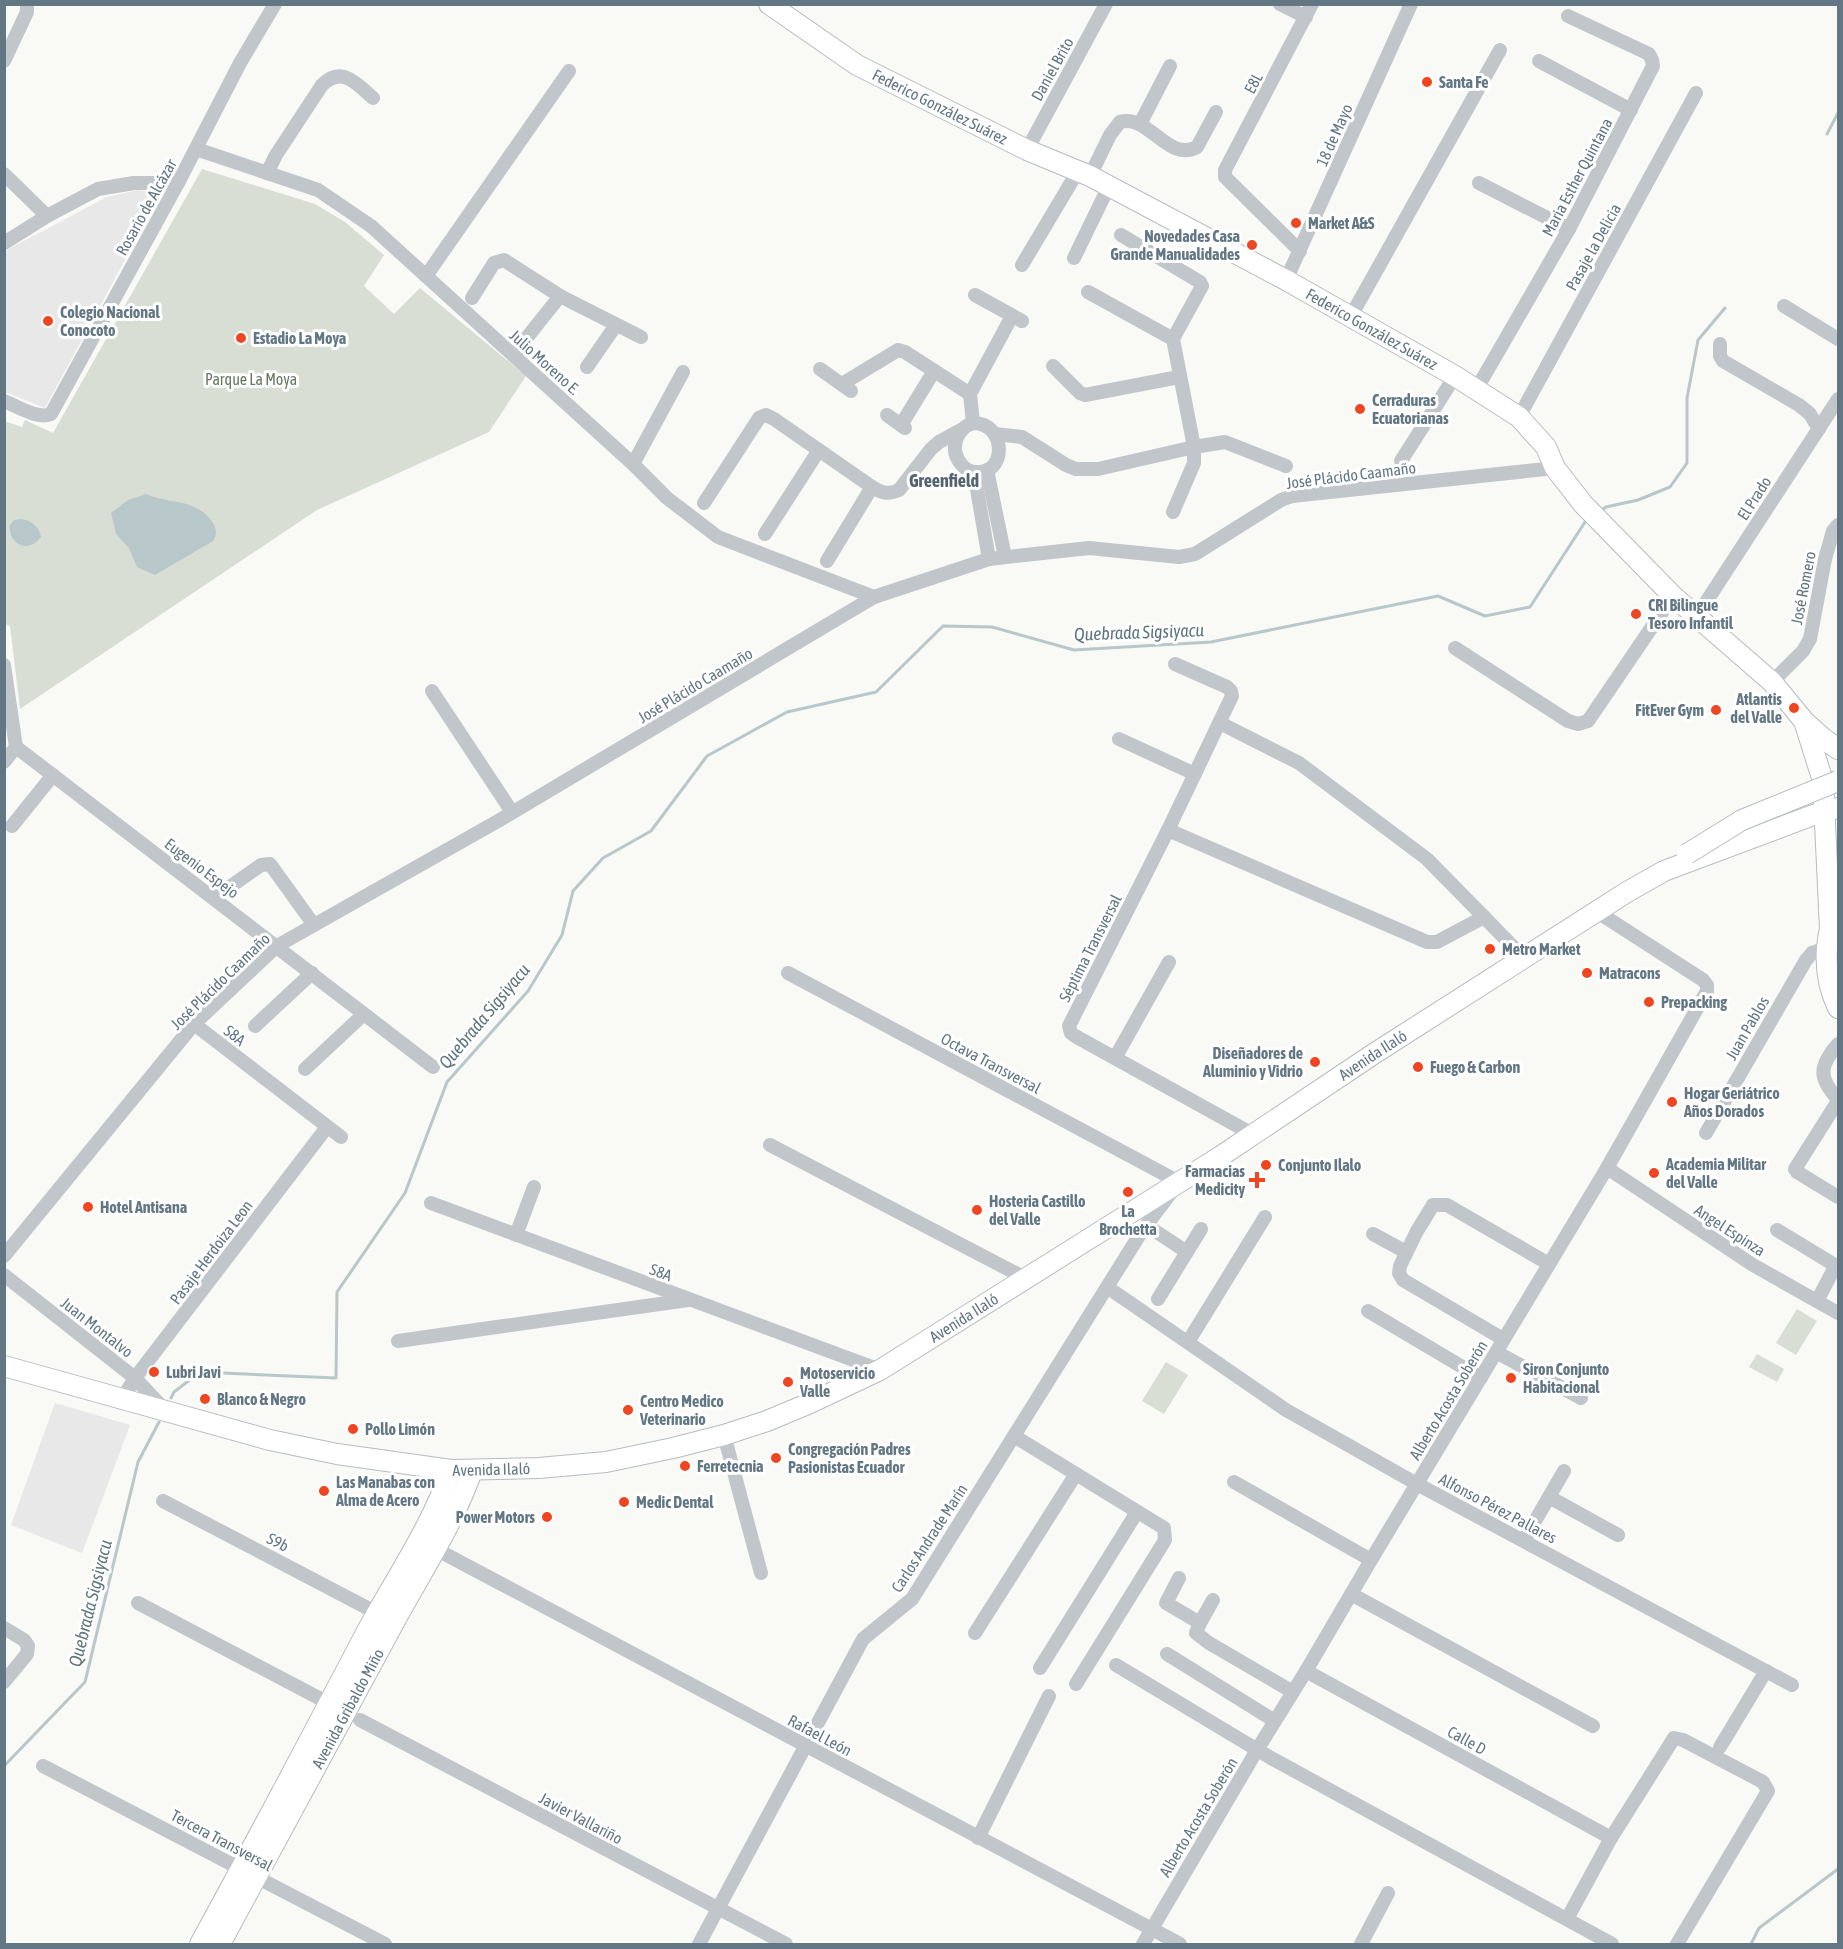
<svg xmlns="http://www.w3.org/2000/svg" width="1843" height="1949" font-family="'Asap Condensed',sans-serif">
<rect width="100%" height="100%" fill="#f9f9f6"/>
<g fill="#e7e8e7">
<polygon points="138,190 161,193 45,408 5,392 5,251 107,197"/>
<polygon points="55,1403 130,1425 82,1553 11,1525"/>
</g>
<g fill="#d9ded5">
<polygon points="202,169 315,204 345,222 384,255 364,286 394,314 420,288 526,376 489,432 317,510 20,709 10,626 5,624 4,421 22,427 25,420 53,433"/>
<polygon points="1797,1309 1817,1321 1796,1355 1776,1343"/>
<polygon points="1757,1354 1784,1369 1777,1382 1749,1367"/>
<polygon points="1166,1362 1188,1375 1164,1414 1142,1401"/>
</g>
<g fill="#b8c7ca">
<path d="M146,494C161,501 177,500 192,506C205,511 223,527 213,541L155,575L137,567L129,548L116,534L111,513L128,500Z"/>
<path d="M22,519C32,521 39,526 41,537C29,554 8,545 10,525L14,520Z"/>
</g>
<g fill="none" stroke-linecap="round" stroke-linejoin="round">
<g stroke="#b8c7ca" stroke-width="3">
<polyline points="1827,134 1838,113"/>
<polyline points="1601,511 1606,507 1638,500 1670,487 1687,463 1687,398 1698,340 1725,308"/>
<polyline points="171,1398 174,1392 200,1372 336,1378 337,1292 405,1193 447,1082 528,991 562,935 573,891 603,858 651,831 707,756 787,712 876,692 943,626 992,627 1074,650 1211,642 1438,596 1485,616 1530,607 1585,522 1588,520"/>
<polyline points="4,1766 85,1682 138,1462 159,1422"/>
<polyline points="1751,1944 1759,1928 1838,1869"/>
</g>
<defs>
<g id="secondary">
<path id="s1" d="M769,4L857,65L1027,150L1090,176L1286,280L1455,376L1519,417L1546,447L1555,468L1583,504L1673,596L1772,682L1804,721L1823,781L1830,929"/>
<polyline points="1806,723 1824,739 1838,749"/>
<path d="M1833,917C1824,947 1824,979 1838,1008"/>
<path id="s2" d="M4,1366L270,1440L337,1454L451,1470L539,1468L606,1462L673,1448L724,1435L767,1421L810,1403L880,1370L1221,1156L1375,1053L1627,892L1664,871L1824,811L1838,808"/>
<path d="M200,1944C257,1840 312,1736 367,1631C396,1578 431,1527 451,1470"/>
<path id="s3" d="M220,1944C277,1839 334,1734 391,1628C419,1576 452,1527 472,1471"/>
</g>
</defs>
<use href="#secondary" stroke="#b6bcc1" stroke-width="22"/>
<g stroke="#c1c6ca" stroke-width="14">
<polyline points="1280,4 1306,17"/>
<polyline points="4,61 27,12 27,4"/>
<polyline points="1539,61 1631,110"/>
<polyline points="1140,124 1170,66"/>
<polyline points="196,149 318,190 371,226 633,464 667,498 718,537 874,597"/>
<polyline points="1027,150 1106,4"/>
<path d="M267,173L276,155L322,85C342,65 357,84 373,98"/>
<polyline points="4,174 47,216"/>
<path d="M1090,176L1110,135L1120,122C1148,113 1168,163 1197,147L1216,112"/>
<polyline points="1479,183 1569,229"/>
<polyline points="1121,235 1200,282 1202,286 1173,339 1194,447 1194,463 1173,512"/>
<polyline points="4,243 47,216 98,189 134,183 178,183"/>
<polyline points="1300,251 1225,177 1225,170 1312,4"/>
<polyline points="1074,258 1109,186"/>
<polyline points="1022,265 1078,171"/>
<polyline points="426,276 569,71"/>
<polyline points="1286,280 1411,4"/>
<polyline points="1088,292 1173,339"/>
<polyline points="975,295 1022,321"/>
<polyline points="472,298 494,263 504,260 560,296 641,337"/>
<polyline points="1784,306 1838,339"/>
<polyline points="1351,316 1500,50"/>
<polyline points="1720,344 1720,356 1723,361 1799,405 1810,414 1819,429"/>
<polyline points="513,355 560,296"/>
<polyline points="1053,366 1080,393 1085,395 1179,377"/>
<polyline points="587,367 616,325"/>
<polyline points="820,369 851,391"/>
<polyline points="842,384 898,350 905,352 970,394"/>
<polyline points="1476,390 1569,229 1653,66 1652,60 1649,54 1568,16"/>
<path d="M4,401C17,406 38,420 51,414L178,183L240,63L275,4"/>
<polyline points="887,415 905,428"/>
<polyline points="1519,417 1696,93"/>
<path d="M973,423C1007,423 1007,475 976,472C970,472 965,469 961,464C949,449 956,429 973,423Z"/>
<polyline points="973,423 970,394 1012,316"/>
<polyline points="901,425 934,371"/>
<polyline points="995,434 1022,437 1066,465 1076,469 1098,469 1194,447 1225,442 1286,466"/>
<polyline points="1401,461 1455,376"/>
<polyline points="633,464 683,372"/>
<polyline points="987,470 1005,557"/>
<polyline points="974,472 989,559"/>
<path d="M704,503L759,418L766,415L774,419L872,487C882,493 888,495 899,490L931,449L939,442L961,430"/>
<polyline points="765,534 819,450"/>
<polyline points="827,561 872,487"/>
<polyline points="1697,616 1838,399"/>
<polyline points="1455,648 1568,721 1578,724 1588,721 1673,596"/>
<polyline points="1175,664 1227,687 1231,691 1232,696 1168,830 1069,1026 1071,1033 1075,1036 1254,1135"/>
<polyline points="4,665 16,747 433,1067"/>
<polyline points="1772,682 1803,651 1810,639 1825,559 1833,531 1838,525"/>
<polyline points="432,691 512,812"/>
<polyline points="1119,739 1195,774"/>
<polyline points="4,762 16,747"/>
<polyline points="12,826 53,775"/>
<polyline points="1168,830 1427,942 1437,942 1484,917 1427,859 1299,763 1220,723"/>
<polyline points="214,898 261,865 270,864 314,925"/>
<polyline points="1484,917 1524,958"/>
<polyline points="194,1024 341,1137"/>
<polyline points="255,1026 312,973"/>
<path d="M1838,1044C1819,1066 1818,1078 1838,1099"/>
<polyline points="1115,1058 1169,962"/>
<polyline points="305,1069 364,1014"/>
<polyline points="1838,1101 1795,1169 1797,1172 1838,1197"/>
<polyline points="1706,1133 1806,960 1812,953 1827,948"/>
<polyline points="770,1145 1027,1279"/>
<polyline points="1607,1168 1753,1265 1838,1313"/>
<polyline points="431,1203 880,1370"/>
<polyline points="1146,1225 1187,1252"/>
<polyline points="1777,1230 1838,1267"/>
<polyline points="1373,1234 1406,1252"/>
<polyline points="516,1235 534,1187"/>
<polyline points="4,1256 194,1024 277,946 498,821 874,597 989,559 1089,548 1179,557 1195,554 1281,500 1292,496 1555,468"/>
<polyline points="4,1275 135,1378 164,1409"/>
<polyline points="1107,1287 1286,1410 1417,1484 1792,1685"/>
<polyline points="1158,1299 1201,1229"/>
<polyline points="1817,1301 1836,1265"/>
<polyline points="1368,1311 1481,1378"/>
<polyline points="1503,1339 1403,1280 1399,1273 1400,1266 1417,1231 1433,1205 1447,1205 1549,1264"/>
<polyline points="398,1341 688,1300"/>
<polyline points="1188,1342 1265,1217"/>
<polyline points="1496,1352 1581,1398"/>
<polyline points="122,1399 135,1378 327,1127"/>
<polyline points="724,1435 761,1573"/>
<polyline points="1014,1436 1164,1528 1165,1540 1162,1545 1076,1684"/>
<polyline points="1234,1482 1371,1560"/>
<polyline points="1549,1497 1618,1535"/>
<polyline points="163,1501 377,1613"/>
<polyline points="1524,1540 1564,1471"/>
<polyline points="445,1554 1180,1944"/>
<polyline points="1179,1578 1166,1603 1200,1623"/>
<polyline points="1351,1594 1593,1726"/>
<polyline points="1213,1600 1200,1623 1196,1633 1209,1643 1293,1692"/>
<polyline points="138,1603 336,1707"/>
<polyline points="4,1628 24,1640 28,1646 27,1654 4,1682"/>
<polyline points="975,1633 1076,1474"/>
<polyline points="1167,1654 1275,1721"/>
<polyline points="1116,1665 1271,1758 1612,1944"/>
<polyline points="1040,1668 1137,1512"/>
<polyline points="1306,1671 1611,1838"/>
<polyline points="360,1720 786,1944"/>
<polyline points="1720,1747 1766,1671"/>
<polyline points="43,1766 385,1944"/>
<polyline points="978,1838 1049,1696"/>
<polyline points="1567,1919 1611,1838 1674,1738 1683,1740 1763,1782 1768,1791 1677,1944"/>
<polyline points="699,1944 863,1639 912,1599 1142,1231 1179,1182 788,973"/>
<polyline points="1143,1944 1257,1750 1306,1671 1371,1560 1607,1168 1707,991 1707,985 1703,980 1596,911"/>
<polyline points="1361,1944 1388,1893"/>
</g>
<use href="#secondary" stroke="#fff" stroke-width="20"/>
<defs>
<polyline id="secondary-bridge" points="1687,854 1742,820 1838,781"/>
</defs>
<use href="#secondary-bridge" stroke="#b6bcc1" stroke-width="22" stroke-linecap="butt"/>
<use href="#secondary-bridge" stroke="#fff" stroke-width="20"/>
</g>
<g fill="#ef4520" stroke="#fff" stroke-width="2">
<circle cx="1427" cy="82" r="6"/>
<circle cx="1296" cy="223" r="6"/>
<circle cx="1252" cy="245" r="6"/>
<circle cx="48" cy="321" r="6"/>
<circle cx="241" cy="338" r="6"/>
<circle cx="1360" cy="409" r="6"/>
<circle cx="1636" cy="614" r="6"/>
<circle cx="1794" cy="708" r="6"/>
<circle cx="1716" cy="710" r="6"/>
<circle cx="1490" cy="949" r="6"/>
<circle cx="1587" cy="973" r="6"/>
<circle cx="1649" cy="1002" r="6"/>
<circle cx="1315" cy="1062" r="6"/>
<circle cx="1418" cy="1067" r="6"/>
<circle cx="1672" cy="1102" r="6"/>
<circle cx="1266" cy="1165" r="6"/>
<circle cx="1654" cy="1173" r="6"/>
<path d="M1254 1171h6v6h6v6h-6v6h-6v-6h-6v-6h6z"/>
<circle cx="1128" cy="1192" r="6"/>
<circle cx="88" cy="1207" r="6"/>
<circle cx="977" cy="1210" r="6"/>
<circle cx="154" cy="1372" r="6"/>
<circle cx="1511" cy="1378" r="6"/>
<circle cx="788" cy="1382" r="6"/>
<circle cx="205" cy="1399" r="6"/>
<circle cx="628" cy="1410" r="6"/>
<circle cx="353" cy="1429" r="6"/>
<circle cx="776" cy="1458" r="6"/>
<circle cx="685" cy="1466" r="6"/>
<circle cx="324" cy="1491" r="6"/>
<circle cx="624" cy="1502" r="6"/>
<circle cx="547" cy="1517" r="6"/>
</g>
<g text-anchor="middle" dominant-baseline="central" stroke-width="6" stroke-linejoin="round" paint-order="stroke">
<g font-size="16" fill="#627683" stroke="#fff">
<text transform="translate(1052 69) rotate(-61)">Daniel Brito</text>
<text transform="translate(1253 83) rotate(-62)">E8L</text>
<text stroke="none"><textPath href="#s1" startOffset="200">Federico González Suárez</textPath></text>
<text transform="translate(1334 135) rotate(-66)">18 de Mayo</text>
<text transform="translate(1577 177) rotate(-62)">Maria Esther Quintana</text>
<text transform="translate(146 207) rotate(-61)">Rosario de Alcázar</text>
<text transform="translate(1593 247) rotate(-61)">Pasaje la Delicia</text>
<text stroke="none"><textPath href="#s1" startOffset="686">Federico González Suárez</textPath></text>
<text transform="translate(545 362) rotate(42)">Julio Moreno E.</text>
<text transform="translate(1351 475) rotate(-7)">José Plácido Caamaño</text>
<text transform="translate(1754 498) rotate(-57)">El Prado</text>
<text transform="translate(1803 588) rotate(-79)">José Romero</text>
<text transform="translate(695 685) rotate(-31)">José Plácido Caamaño</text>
<text transform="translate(202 868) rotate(37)">Eugenio Espejo</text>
<text transform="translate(1090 948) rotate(-63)">Séptima Transversal</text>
<text transform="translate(220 981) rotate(-44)">José Plácido Caamaño</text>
<text transform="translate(1747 1028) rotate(-60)">Juan Pablos</text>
<text transform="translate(235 1035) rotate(38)">S8A</text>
<text stroke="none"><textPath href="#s2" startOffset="1490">Avenida Ilaló</textPath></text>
<text transform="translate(991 1063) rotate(28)">Octava Transversal</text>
<text transform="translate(1730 1230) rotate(33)">Angel Espinza</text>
<text transform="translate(211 1252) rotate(-53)">Pasaje Herdoiza Leon</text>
<text transform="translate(661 1272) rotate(20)">S8A</text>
<text stroke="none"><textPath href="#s2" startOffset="1004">Avenida Ilaló</textPath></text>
<text transform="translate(97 1327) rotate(38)">Juan Montalvo</text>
<text transform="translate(1448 1400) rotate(-59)">Alberto Acosta Soberón</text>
<text stroke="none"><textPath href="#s2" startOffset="500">Avenida Ilaló</textPath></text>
<text transform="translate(1498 1508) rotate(28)">Alfonso Pérez Pallares</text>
<text transform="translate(929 1538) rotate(-57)">Carlos Andrade Marín</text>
<text transform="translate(278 1542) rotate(28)">S9b</text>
<text stroke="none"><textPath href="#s3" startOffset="268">Avenida Gribaldo Miño</textPath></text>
<text transform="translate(820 1735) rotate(28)">Rafael León</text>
<text transform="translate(1467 1740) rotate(29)">Calle D</text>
<text transform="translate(1198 1817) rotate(-59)">Alberto Acosta Soberón</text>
<text transform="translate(581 1818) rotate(28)">Javier Vallariño</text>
<text transform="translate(222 1840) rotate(28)">Tercera Transversal</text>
</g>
<g font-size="16" font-weight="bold" fill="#627683" stroke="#fff" text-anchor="start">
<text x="1439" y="82">Santa Fe</text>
<text x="1308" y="223">Market A&amp;S</text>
<text x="1240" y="236" text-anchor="end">Novedades Casa<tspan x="1240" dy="18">Grande Manualidades</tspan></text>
<text x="60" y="312">Colegio Nacional<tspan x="60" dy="18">Conocoto</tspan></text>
<text x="253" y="338">Estadio La Moya</text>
<text x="1372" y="400">Cerraduras<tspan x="1372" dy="18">Ecuatorianas</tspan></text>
<text x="1648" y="605">CRI Bilingue<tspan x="1648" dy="18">Tesoro Infantil</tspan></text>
<text x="1782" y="699" text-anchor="end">Atlantis<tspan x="1782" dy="18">del Valle</tspan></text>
<text x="1704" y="710" text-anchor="end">FitEver Gym</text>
<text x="1502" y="949">Metro Market</text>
<text x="1599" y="973">Matracons</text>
<text x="1661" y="1002">Prepacking</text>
<text x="1303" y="1053" text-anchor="end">Diseñadores de<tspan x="1303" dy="18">Aluminio y Vidrio</tspan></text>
<text x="1430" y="1067">Fuego &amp; Carbon</text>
<text x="1684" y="1093">Hogar Geriátrico<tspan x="1684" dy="18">Años Dorados</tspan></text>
<text x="1666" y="1164">Academia Militar<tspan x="1666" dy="18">del Valle</tspan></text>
<text x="1278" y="1165">Conjunto Ilalo</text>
<text x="1245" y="1171" text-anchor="end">Farmacias<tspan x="1245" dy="18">Medicity</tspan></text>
<text x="989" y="1201">Hosteria Castillo<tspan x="989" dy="18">del Valle</tspan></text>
<text x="100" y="1207">Hotel Antisana</text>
<text x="1128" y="1211" text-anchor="middle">La<tspan x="1128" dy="18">Brochetta</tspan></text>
<text x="1523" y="1369">Siron Conjunto<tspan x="1523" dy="18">Habitacional</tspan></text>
<text x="166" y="1372">Lubri Javi</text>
<text x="800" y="1373">Motoservicio<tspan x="800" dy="18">Valle</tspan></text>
<text x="217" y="1399">Blanco &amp; Negro</text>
<text x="640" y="1401">Centro Medico<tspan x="640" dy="18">Veterinario</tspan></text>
<text x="365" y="1429">Pollo Limón</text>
<text x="788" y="1449">Congregación Padres<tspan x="788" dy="18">Pasionistas Ecuador</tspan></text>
<text x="697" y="1466">Ferretecnia</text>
<text x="336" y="1482">Las Manabas con<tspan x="336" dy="18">Alma de Acero</tspan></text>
<text x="636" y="1502">Medic Dental</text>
<text x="535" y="1517" text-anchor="end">Power Motors</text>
</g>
<g font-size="16" fill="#677a61" stroke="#fff">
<text x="251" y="379">Parque La Moya</text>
</g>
<g font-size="18" font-weight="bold" fill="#54646e" stroke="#fff">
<text x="944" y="480">Greenfield</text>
</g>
<g font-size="18" font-style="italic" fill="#5d767d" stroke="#fff">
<text transform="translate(1139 632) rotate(-2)">Quebrada Sigsiyacu</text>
<text transform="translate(484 1016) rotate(-50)">Quebrada Sigsiyacu</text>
<text transform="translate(90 1603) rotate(-76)">Quebrada Sigsiyacu</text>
</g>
</g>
<rect width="1843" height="1949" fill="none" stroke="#627683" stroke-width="12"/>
</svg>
